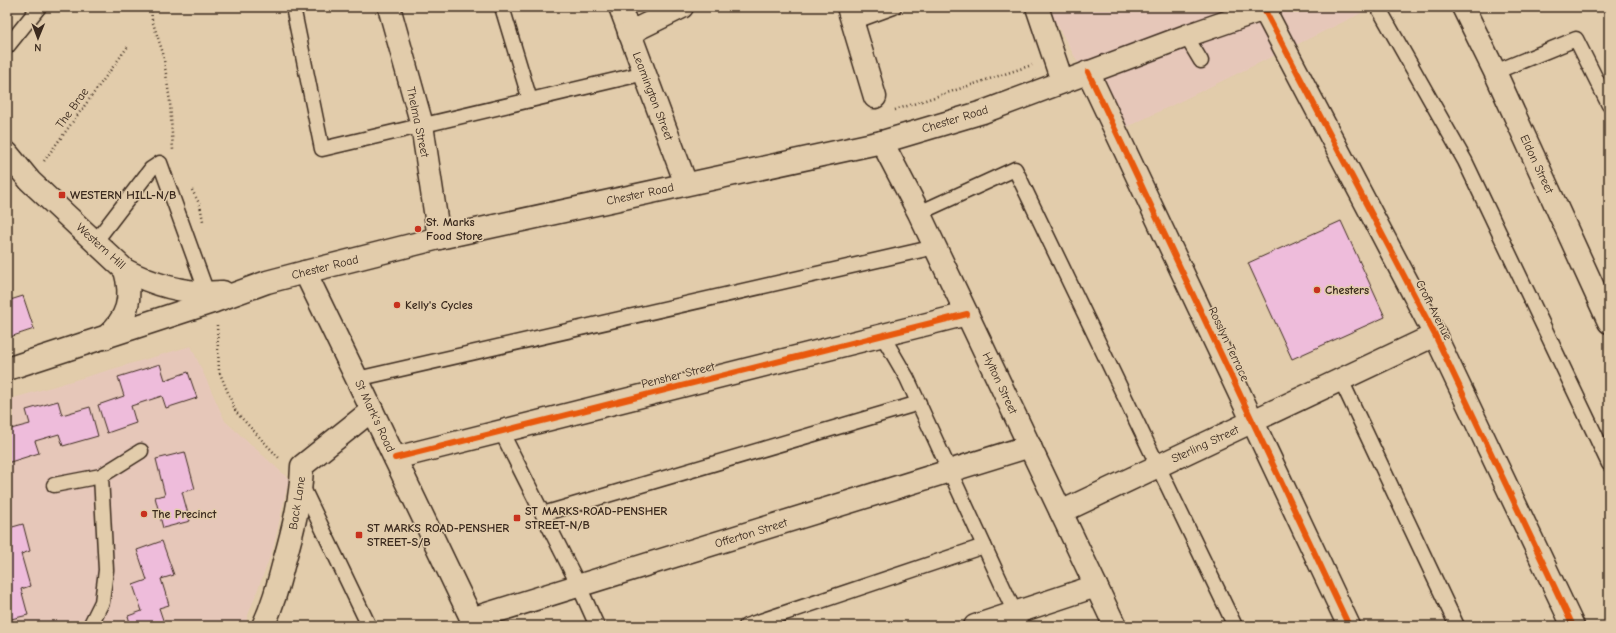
<svg xmlns="http://www.w3.org/2000/svg" width="1616" height="633" font-family="'Comic Neue',sans-serif">
<rect width="100%" height="100%" fill="#e2ccab"/>
<filter id="ink" filterUnits="userSpaceOnUse"><feTurbulence type="fractalNoise" baseFrequency=".025" numOctaves="2"/><feDisplacementMap in="SourceGraphic" scale="8" xChannelSelector="R" yChannelSelector="G"/><feConvolveMatrix kernelMatrix="1 2 1 2 8 2 1 2 1" color-interpolation-filters="sRGB"/></filter>
<g filter="url(#ink)">
<g fill="#e6c7b9">
<polygon points="1047,7 1374,7 1117,132"/>
<polygon points="191,346 225,421 289,479 273,549 244,626 7,626 7,400"/>
</g>
<g fill="#eebcdb" stroke="#3b2a1e">
<polygon points="1341,221 1385,317 1292,359 1248,263"/>
<polygon points="23,296 34,329 7,338 7,301"/>
<polygon points="160,364 165,380 188,372 197,398 166,408 162,396 131,406 136,423 107,433 98,405 124,396 118,377"/>
<polygon points="58,401 62,415 90,407 98,436 63,446 59,434 35,441 39,453 7,463 7,430 30,424 26,410"/>
<polygon points="185,452 195,489 182,492 190,521 163,528 155,497 165,495 156,459"/>
<polygon points="7,522 9,528 23,524 30,551 21,554 30,586 21,589 28,615 7,620"/>
<polygon points="162,541 174,575 161,579 169,605 159,608 165,626 131,626 128,616 142,611 133,585 147,580 137,550"/>
</g>
<g fill="none" stroke-linecap="round" stroke-linejoin="round">
<defs>
<g id="service">
<polyline points="293,7 322,149 645,73"/>
<polyline points="502,7 530,100"/>
<polyline points="1378,7 1465,161 1609,464"/>
<polyline points="853,22 894,7"/>
<polyline points="1186,36 1201,61"/>
<polyline points="7,47 39,7"/>
<polyline points="1495,72 1576,39 1609,105"/>
<polyline points="919,213 1015,169 1235,626"/>
<polyline points="95,242 151,169 160,163 207,293"/>
<polyline points="882,335 907,378 1021,626"/>
<polyline points="357,379 935,247"/>
<polyline points="1341,380 1457,626"/>
<polyline points="501,431 579,586 597,626"/>
<polyline points="54,485 101,476 141,451"/>
<polyline points="302,486 369,626"/>
<polyline points="543,514 919,403"/>
<polyline points="90,626 102,602 106,570 101,476"/>
<polyline points="746,626 984,546"/>
</g>
<g id="minor">
<polyline points="389,7 422,125 439,238"/>
<polyline points="620,7 686,184"/>
<polyline points="848,7 875,97"/>
<polyline points="1037,7 1062,81"/>
<polyline points="1463,7 1495,72 1609,322"/>
<polyline points="1264,9 1435,335 1573,626"/>
<polyline points="629,33 682,7"/>
<polyline points="1088,72 1349,626"/>
<polyline points="882,142 919,213 1115,626"/>
<polyline points="305,272 357,379 475,626"/>
<polyline points="395,458 967,314"/>
<polyline points="1061,512 1435,335"/>
<polyline points="471,619 1030,446"/>
<path d="M263,626C273,605 278,585 284,562C293,530 301,499 302,466L372,410"/>
<polyline points="975,626 1096,586"/>
</g>
<g id="primary">
<path d="M7,153L30,181L125,270C156,286 187,295 223,292"/>
<path d="M105,338C128,318 133,299 125,270"/>
<polyline points="7,369 215,301 267,282 305,272 439,238 882,142 983,112 1186,36 1270,7"/>
</g>
</defs>
<use href="#service" stroke="#3b2a1e" stroke-width="17"/>
<use href="#minor" stroke="#3b2a1e" stroke-width="25"/>
<use href="#primary" stroke="#3b2a1e" stroke-width="25"/>
<g stroke="#3b2a1e" stroke-width="2.5" stroke-dasharray="1 3" stroke-linecap="butt">
<polyline points="151,7 152,20 163,53 170,102 173,150"/>
<polyline points="895,110 1032,65"/>
<polyline points="44,161 129,45"/>
<polyline points="192,190 200,205 203,221"/>
<polyline points="217,325 219,371 236,412 279,458 280,457"/>
</g>
<use href="#service" stroke="#e2ccab" stroke-width="14"/>
<use href="#minor" stroke="#e2ccab" stroke-width="22"/>
<use href="#primary" stroke="#e2ccab" stroke-width="22"/>
<defs>
<g id="cycleway">
<polyline points="1264,9 1435,335 1573,626"/>
<polyline points="1088,72 1349,626"/>
<polyline points="395,458 967,314"/>
</g>
</defs>
<use href="#cycleway" stroke="#e2ccab" stroke-width="8"/>
<use href="#cycleway" stroke="#e8590c" stroke-width="6"/>
</g>
</g>
<g fill="#c8321e" stroke="#e2ccab" stroke-width="1.5">
<rect x="58" y="191" width="8" height="8" rx="2"/>
<circle cx="418" cy="229" r="4"/>
<circle cx="1317" cy="290" r="4"/>
<circle cx="397" cy="305" r="4"/>
<circle cx="144" cy="514" r="4"/>
<rect x="513" y="514" width="8" height="8" rx="2"/>
<rect x="355" y="531" width="8" height="8" rx="2"/>
</g>
<g text-anchor="middle" dominant-baseline="central" stroke-width="3" stroke-linejoin="round" paint-order="stroke">
<g font-size="12" fill="#3b2a1e" stroke="#e2ccab">
<text transform="translate(653 96) rotate(69)">Leamington Street</text>
<text transform="translate(72 108) rotate(-54)">The Brae</text>
<text transform="translate(955 119) rotate(-17)">Chester Road</text>
<text transform="translate(418 122) rotate(78)">Thelma Street</text>
<text transform="translate(1537 164) rotate(65)">Eldon Street</text>
<text transform="translate(640 194) rotate(-12)">Chester Road</text>
<text transform="translate(101 246) rotate(42)">Western Hill</text>
<text transform="translate(325 267) rotate(-14)">Chester Road</text>
<text transform="translate(1434 310) rotate(63)">Croft Avenue</text>
<text transform="translate(1229 344) rotate(65)">Rosslyn Terrace</text>
<text transform="translate(678 375) rotate(-14)">Pensher Street</text>
<text transform="translate(1000 383) rotate(65)">Hylton Street</text>
<text transform="translate(375 416) rotate(65)">St Mark's Road</text>
<text transform="translate(1205 444) rotate(-25)">Sterling Street</text>
<text transform="translate(297 503) rotate(-81)">Back Lane</text>
<text transform="translate(751 533) rotate(-17)">Offerton Street</text>
</g>
<g font-size="12" font-weight="bold" fill="#3b2a1e" stroke="#e2ccab" text-anchor="start">
<text x="70" y="195">WESTERN HILL-N/B</text>
<text x="426" y="222">St. Marks<tspan x="426" dy="14">Food Store</tspan></text>
<text x="1325" y="290">Chesters</text>
<text x="405" y="305">Kelly's Cycles</text>
<text x="525" y="511">ST MARKS ROAD-PENSHER<tspan x="525" dy="14">STREET-N/B</tspan></text>
<text x="152" y="514">The Precinct</text>
<text x="367" y="528">ST MARKS ROAD-PENSHER<tspan x="367" dy="14">STREET-S/B</tspan></text>
</g>
</g>
<rect width="1616" height="633" fill="none" stroke="#e2ccab" stroke-width="24"/>
<rect x="12" y="12" width="1592" height="609" fill="none" stroke="#3b2a1e" stroke-width="1.5" filter="url(#ink)"/>
<g transform="translate(38 38) rotate(181)" stroke="#e2ccab" stroke-width="3" paint-order="stroke">
<path d="M0-3L7 15L0 10L-7 15Z" fill="#3b2a1e"/>
<text y="-6" font-size="11" font-weight="bold" text-anchor="middle" fill="#3b2a1e">N</text>
</g>
</svg>
